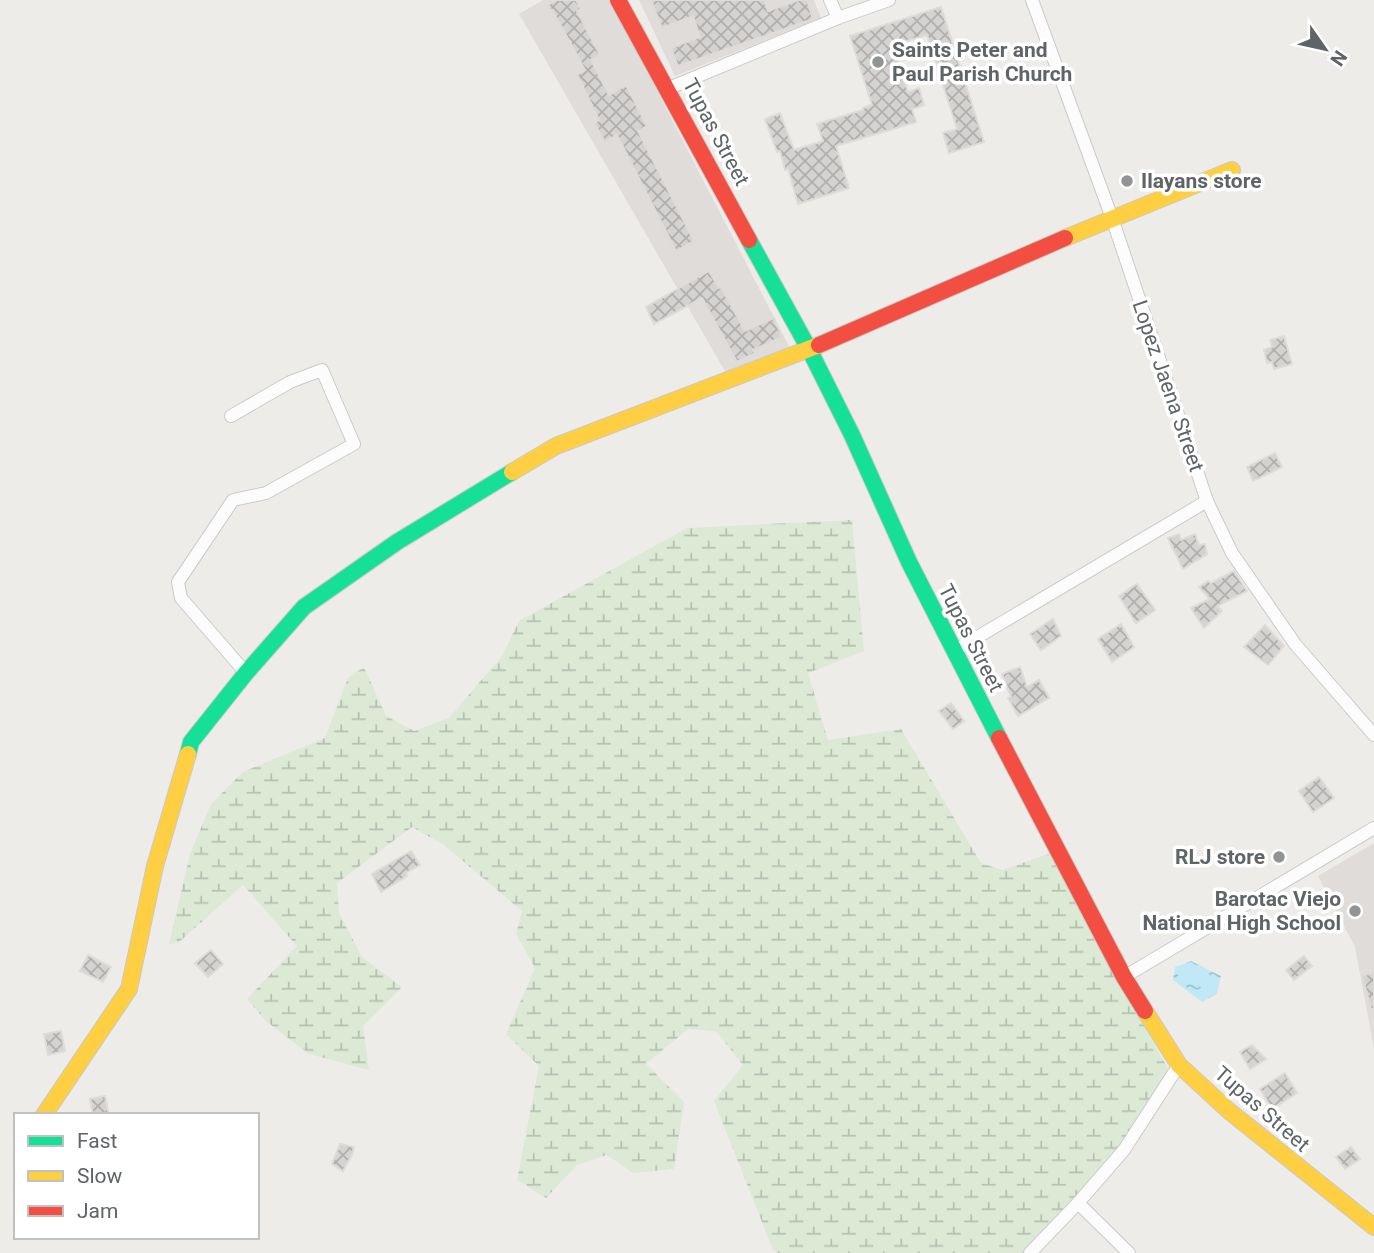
<svg xmlns="http://www.w3.org/2000/svg" width="1374" height="1253" font-family="Roboto,sans-serif">
<defs>
<pattern id="wetland-marsh" width="20" height="14" patternUnits="userSpaceOnUse" patternTransform="scale(1.75)"><rect width="20" height="14" fill="#dbe9d5"/><path d="M1 5h8M5 5V1M11 12h8M15 12V8" fill="none" stroke="#b5c0b1"/></pattern>
<pattern id="water-ripples" width="26" height="14" patternUnits="userSpaceOnUse" patternTransform="scale(1.75)"><rect width="26" height="14" fill="#c0e8f6"/><path d="M2 4q2-2 4 0t4 0M15 11q2-2 4 0t4 0" fill="none" stroke="#9fc0cb"/></pattern>
<pattern id="building-cross-hatch" width="8" height="8" patternUnits="userSpaceOnUse" patternTransform="scale(1.75)"><rect width="8" height="8" fill="#d5d3d2"/><path d="M0 0l8 8M0 8l8-8" fill="none" stroke="#b0afae"/></pattern>
</defs>
<rect width="100%" height="100%" fill="#eeece9"/>
<g fill="#e0dcd9">
<polygon points="543,0 610,0 790,348 726,373 519,14"/>
<polygon points="639,0 814,0 821,18 675,76"/>
<polygon points="1374,843 1374,1049 1355,947 1318,876"/>
</g>
<polygon fill="url(#wetland-marsh)" points="852,520 864,651 808,673 828,740 901,729 981,863 1002,870 1051,853 1169,1071 1128,1143 1026,1253 777,1253 773,1250 714,1101 743,1065 716,1031 688,1029 646,1064 684,1102 674,1169 633,1173 607,1155 577,1165 546,1198 517,1180 539,1066 506,1034 535,968 516,934 522,911 444,845 412,827 337,883 339,913 362,957 402,987 363,1026 369,1070 309,1054 266,1021 247,999 297,946 243,885 178,943 169,944 190,854 211,804 243,772 325,738 348,678 364,667 386,716 414,731 449,718 502,656 519,621 687,528"/>
<polygon fill="url(#water-ripples)" points="1191,961 1221,976 1217,994 1202,1002 1173,980 1175,967"/>
<g fill="url(#building-cross-hatch)" stroke="#dedbd8" stroke-width="2">
<polygon points="556,0 576,0 581,9 577,11 600,55 591,60 609,95 626,85 647,126 638,131 694,241 676,251 617,135 605,142 594,123 599,120 577,74 585,70 559,22 548,5"/>
<polygon points="651,0 764,0 768,11 799,0 807,0 813,19 678,66 671,48 700,37 693,16 662,28"/>
<polygon points="941,7 984,142 949,153 943,133 957,129 927,35 893,45 908,92 919,88 924,105 912,109 916,122 836,146 849,188 798,204 788,169 785,170 780,151 777,152 765,119 780,113 794,150 823,141 817,124 863,110 863,108 872,105 850,36"/>
<polygon points="709,271 719,288 721,287 745,331 774,318 782,337 753,350 755,353 737,362 702,298 654,324 646,307"/>
<polygon points="1284,336 1292,364 1274,369 1272,362 1267,363 1264,350 1272,347 1270,340"/>
<polygon points="1275,453 1282,467 1253,481 1247,467"/>
<polygon points="1179,534 1181,540 1195,534 1199,545 1205,544 1207,554 1183,569 1168,538"/>
<polygon points="1234,571 1247,591 1217,606 1222,611 1204,628 1191,608 1210,599 1199,587 1208,581 1211,583"/>
<polygon points="1137,584 1155,610 1136,623 1119,596"/>
<polygon points="1053,619 1061,636 1041,650 1030,634"/>
<polygon points="1121,624 1134,647 1112,662 1098,639"/>
<polygon points="1265,625 1284,646 1268,665 1244,647"/>
<polygon points="1020,667 1027,687 1039,680 1049,698 1018,716 1008,698 1011,697 1002,674"/>
<polygon points="951,703 964,721 953,729 939,711"/>
<polygon points="1319,777 1334,798 1313,812 1299,791"/>
<polygon points="411,851 420,865 406,873 407,876 381,892 372,874"/>
<polygon points="211,950 223,964 208,977 195,963"/>
<polygon points="88,955 111,967 103,982 80,971"/>
<polygon points="1304,956 1312,966 1294,980 1286,970"/>
<polygon points="1374,972 1374,1009 1371,1009 1362,976"/>
<polygon points="61,1031 65,1051 48,1055 44,1034"/>
<polygon points="1252,1045 1266,1059 1250,1069 1240,1052"/>
<polygon points="1285,1073 1297,1093 1272,1109 1260,1089"/>
<polygon points="105,1096 109,1115 93,1115 90,1099"/>
<polygon points="340,1144 354,1147 352,1155 343,1171 332,1164"/>
<polygon points="1351,1147 1360,1159 1345,1169 1336,1157"/>
</g>
<g fill="none" stroke-linecap="round" stroke-linejoin="round">
<defs>
<g id="street">
<polyline points="830,0 838,18"/>
<polyline points="1032,0 1112,218 1207,501 1232,553 1295,644 1374,735"/>
<polyline points="669,88 838,18 889,0"/>
<polyline points="231,416 290,382 322,370 354,444 266,493 233,500 178,582 181,598 246,673"/>
<polyline points="954,651 1207,501"/>
<polyline points="1124,977 1374,828"/>
<polyline points="1078,1203 1129,1253"/>
<polyline points="1030,1253 1078,1203 1124,1150 1179,1065"/>
</g>
<g id="fast">
<polyline points="749,240 809,349 852,435 909,562 999,738"/>
<polyline points="188,754 191,742 246,673 304,607 397,542 512,472"/>
</g>
<g id="slow">
<polyline points="1065,238 1232,170"/>
<polyline points="512,472 556,446 819,345"/>
<polyline points="1145,1011 1179,1065 1229,1111 1374,1227"/>
<polyline points="44,1115 129,989 155,866 188,754"/>
</g>
<g id="jam">
<polyline points="618,0 749,240"/>
<polyline points="819,345 1065,238"/>
<polyline points="999,738 1124,977 1145,1011"/>
</g>
</defs>
<use href="#street" stroke="#cacaca" stroke-width="14"/>
<use href="#fast" stroke="#c8c9c8" stroke-width="18"/>
<use href="#slow" stroke="#c8c9c8" stroke-width="18"/>
<use href="#jam" stroke="#c8c9c8" stroke-width="18"/>
<use href="#street" stroke="#fcfcfc" stroke-width="12"/>
<use href="#fast" stroke="#16e098" stroke-width="16"/>
<use href="#slow" stroke="#ffcf43" stroke-width="16"/>
<use href="#jam" stroke="#f24e42" stroke-width="16"/>
</g>
<g fill="#919494" stroke="#fff" stroke-width="2.5">
<circle cx="878" cy="62" r="7"/>
<circle cx="1127" cy="181" r="7"/>
<circle cx="1279" cy="857" r="7"/>
<circle cx="1355" cy="911" r="7"/>
</g>
<g text-anchor="middle" dominant-baseline="central" stroke-width="7" stroke-linejoin="round" paint-order="stroke">
<g font-size="21" font-weight="bold" fill="#5f6467" stroke="#fff" text-anchor="start">
<text x="892" y="50">Saints Peter and<tspan x="892" dy="24">Paul Parish Church</tspan></text>
<text x="1141" y="181">Ilayans store</text>
<text x="1265" y="857" text-anchor="end">RLJ store</text>
<text x="1341" y="899" text-anchor="end">Barotac Viejo<tspan x="1341" dy="24">National High School</tspan></text>
</g>
<g font-size="21" fill="#5f6467" stroke="#fff">
<text transform="translate(716 132) rotate(62)">Tupas Street</text>
<text transform="translate(1168 386) rotate(71)">Lopez Jaena Street</text>
<text transform="translate(971 638) rotate(63)">Tupas Street</text>
<text transform="translate(1262 1109) rotate(41)">Tupas Street</text>
</g>
</g>
<rect x="14" y="1113" width="245" height="126" fill="#ffffff" stroke="#bfc1c2" stroke-width="2"/>
<rect x="28" y="1136" width="35" height="10" fill="#16e098" stroke="#bfc1c2" stroke-width="2"/>
<text x="77" y="1148" font-size="21" fill="#5f6467">Fast</text>
<rect x="28" y="1171" width="35" height="10" fill="#ffcf43" stroke="#bfc1c2" stroke-width="2"/>
<text x="77" y="1183" font-size="21" fill="#5f6467">Slow</text>
<rect x="28" y="1206" width="35" height="10" fill="#f24e42" stroke="#bfc1c2" stroke-width="2"/>
<text x="77" y="1218" font-size="21" fill="#5f6467">Jam</text>
<g transform="translate(1325 49) rotate(124)" stroke="#ffffff" stroke-width="5" paint-order="stroke">
<path d="M0-5L12 26L0 18L-12 26Z" fill="#5f6467"/>
<text y="-10" font-size="19" font-weight="bold" text-anchor="middle" fill="#5f6467">N</text>
</g>
</svg>
